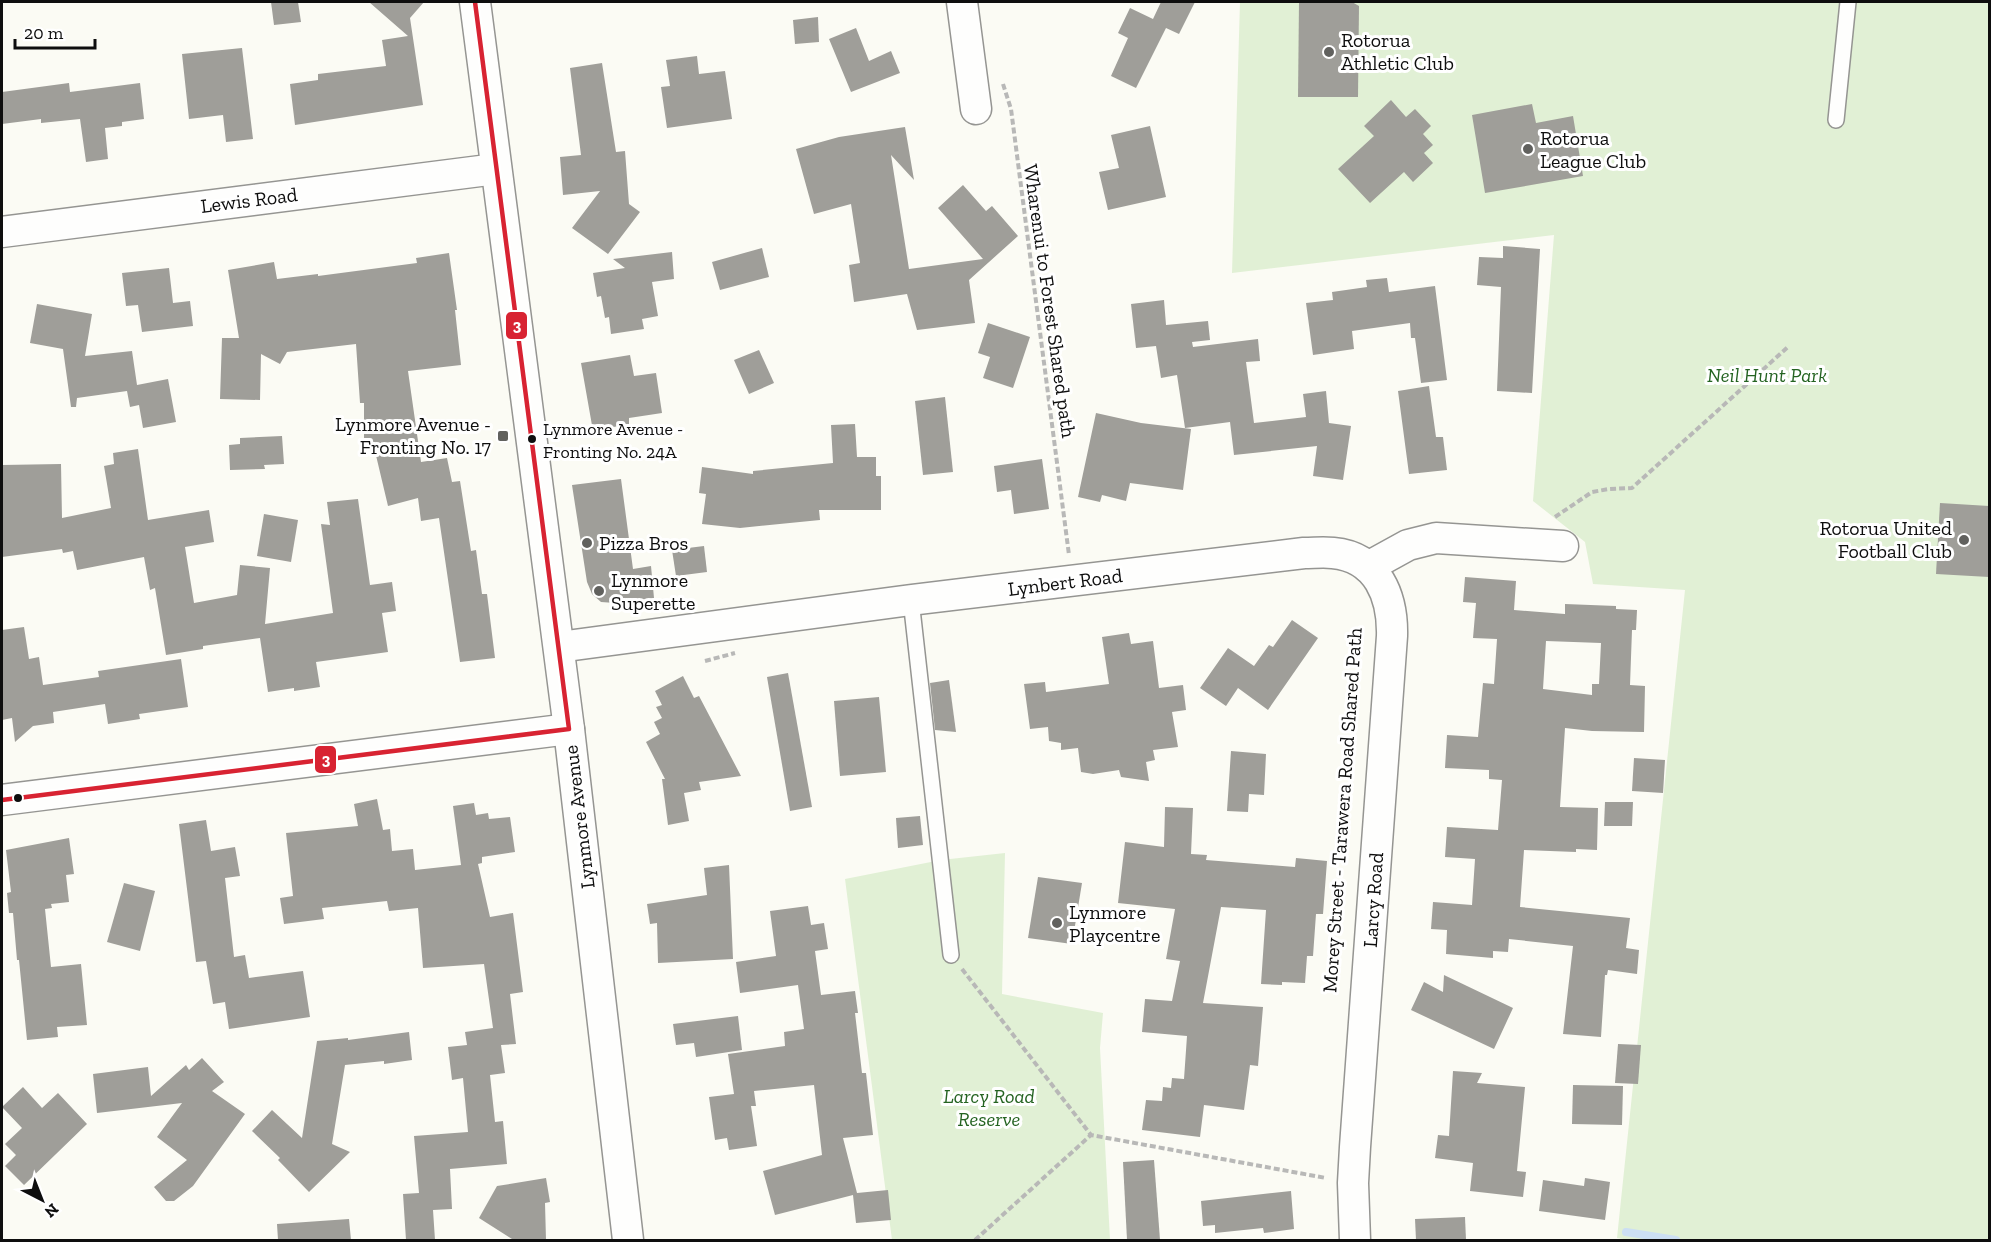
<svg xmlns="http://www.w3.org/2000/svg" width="1991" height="1242" font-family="'Zilla Slab',serif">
<rect width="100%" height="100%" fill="#fbfbf4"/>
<g fill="#e1f0d5">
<polygon points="1240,2 1989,2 1989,1240 1630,1240 1617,1238 1685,590 1593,584 1585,542 1533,501 1554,235 1232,273"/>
<polygon points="1005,853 1002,994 1103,1013 1100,1048 1110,1240 892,1240 845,879 941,860"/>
</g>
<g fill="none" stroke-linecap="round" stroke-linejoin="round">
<polyline stroke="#ccdff3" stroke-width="8" points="1626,1232 1676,1240"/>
</g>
<g fill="#9f9e99" fill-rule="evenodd">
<polygon points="271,2 298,2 301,22 274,25"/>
<polygon points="369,2 424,2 410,18 423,105 295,125 290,84 318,80 318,74 386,66 382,40 408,36"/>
<polygon points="1161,2 1195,2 1179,34 1166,28 1136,88 1111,76 1128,38 1118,33 1130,8 1153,19"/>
<polygon points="1299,2 1352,2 1359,6 1358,97 1298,97"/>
<polygon points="818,17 819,42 795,44 793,20"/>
<polygon points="856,28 869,61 891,51 900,73 851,92 829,39"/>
<polygon points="242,48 253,139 226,142 223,115 189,119 182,54"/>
<polygon points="697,56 699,74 725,71 732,119 667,128 661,87 670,86 666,60"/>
<polygon points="602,63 616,152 625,151 629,204 640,212 608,254 572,228 600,191 563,195 560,157 581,155 570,68"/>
<polygon points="69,83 70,92 140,83 144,119 122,122 122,126 105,128 108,159 86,162 80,119 41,123 41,119 2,124 2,92"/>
<polygon points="1391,100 1406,117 1415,109 1431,126 1423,134 1433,145 1424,153 1433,163 1413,182 1404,172 1370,203 1338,169 1374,136 1364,126"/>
<polygon points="1532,104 1536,123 1573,116 1583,176 1485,193 1472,115"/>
<polygon points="1150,126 1166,197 1108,210 1099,172 1119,168 1111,135"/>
<polygon points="905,127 914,180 891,155 909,269 983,259 938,208 963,185 986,211 992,206 1018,236 969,280 975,323 917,330 907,294 854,302 849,265 860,263 851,204 814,214 796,149 839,137"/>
<polygon points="1503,246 1540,249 1532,393 1497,391 1501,287 1477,285 1479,257 1503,258"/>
<polygon points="762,248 769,277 720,290 712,262"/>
<polygon points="672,252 674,279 652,282 658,316 642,319 644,329 611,334 609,317 605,318 601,296 597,297 593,273 625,268 613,259"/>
<polygon points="449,253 457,310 455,310 461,365 408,371 421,462 447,458 452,482 460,481 471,551 476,550 482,594 487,594 495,658 460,662 439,518 421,521 418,498 388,506 374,447 372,448 369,438 364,438 364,403 360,403 356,344 287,352 280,364 261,354 260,400 220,399 222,338 239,338 228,270 274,262 277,279 318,274 318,276 417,263 416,258"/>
<polygon points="169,268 173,303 190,301 193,326 142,332 138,305 126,306 122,273"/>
<polygon points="1387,278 1389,292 1435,286 1447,380 1421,383 1415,338 1411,338 1410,323 1352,331 1354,349 1313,355 1306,303 1333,300 1332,292 1367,287 1366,280"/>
<polygon points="1164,300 1166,325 1208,321 1210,340 1192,342 1193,347 1258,339 1260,361 1246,362 1254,423 1306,417 1303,394 1326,391 1329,423 1351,426 1343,480 1313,476 1317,446 1234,455 1230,422 1185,428 1177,375 1161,378 1156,346 1136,348 1131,304"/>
<polygon points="37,304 92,314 85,356 132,351 137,385 168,379 176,422 143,428 139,405 130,407 127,391 77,398 76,407 71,407 63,349 30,343"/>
<polygon points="988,323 1030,337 1013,388 983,378 990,357 978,353"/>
<polygon points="759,350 774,383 749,394 734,360"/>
<polygon points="630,355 634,376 656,373 662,413 629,418 629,424 593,431 581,363"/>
<polygon points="1429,386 1436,437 1443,437 1447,470 1409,474 1398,391"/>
<polygon points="945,397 953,472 923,475 915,401"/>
<polygon points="1096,413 1141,423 1191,429 1183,490 1130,483 1126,501 1102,495 1100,502 1078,497"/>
<polygon points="855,424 857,457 876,457 876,476 881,476 881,510 819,510 820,520 740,528 702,524 706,494 699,493 702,467 753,474 753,471 833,463 831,425"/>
<polygon points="282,436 284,464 264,465 265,469 230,470 229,445 240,444 240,438"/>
<polygon points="138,449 148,520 209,510 214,542 185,547 194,603 237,595 240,565 270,568 265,624 333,613 321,524 330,525 327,502 358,499 370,585 392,582 396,611 382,613 388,652 316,662 320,687 294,691 294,688 268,692 260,638 203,646 203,649 166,655 155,588 150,590 144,557 77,570 73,551 63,553 62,549 2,557 2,465 61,464 62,518 111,508 104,466 114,464 113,453"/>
<polygon points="1042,459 1049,509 1014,514 1011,490 997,492 994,466"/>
<polygon points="621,479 633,569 651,566 654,598 615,603 601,602 592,594 587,582 572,485"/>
<polygon points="1940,503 1989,506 1989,577 1936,574"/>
<polygon points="264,514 298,520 291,562 257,556"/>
<polygon points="704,546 707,572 676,576 672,550"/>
<path d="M1465,577L1516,581L1514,610L1565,614V604L1616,606V609L1637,610L1636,630H1632L1630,685L1645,686L1644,732L1592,731L1565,728L1560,807L1598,808L1597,850L1576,849V852L1524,850L1520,907L1630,918L1626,948L1639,950L1637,974L1608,970L1607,975H1605L1601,1037L1563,1034L1573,946L1509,939L1508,952L1493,951V958L1446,954L1447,930L1431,929L1433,902L1472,905L1475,859L1445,857L1447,827L1498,830L1502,780L1489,779V770L1445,768L1447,735L1478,737L1483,683L1494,684L1497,639L1473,638L1476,603L1463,602ZM1546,641L1601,643L1599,684H1592V695L1543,689Z"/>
<polygon points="1292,620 1318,638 1268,710 1238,688 1226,706 1200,688 1228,648 1254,666 1269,645 1273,647"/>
<polygon points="24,627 29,659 39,657 43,685 99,677 98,671 181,659 188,707 139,714 140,719 108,724 105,704 53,712 54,723 33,726 15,742 12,718 2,720 2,630"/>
<polygon points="1129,633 1131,644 1153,641 1159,688 1183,685 1186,710 1172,712 1178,747 1153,750 1155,760 1146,762 1149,781 1121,777 1119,770 1093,774 1081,772 1078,748 1061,750 1061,743 1049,741 1048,727 1030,729 1024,684 1045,682 1046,692 1109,684 1102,637"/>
<polygon points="788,673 812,807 790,811 767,677"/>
<polygon points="683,676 694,698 699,696 741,776 699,782 701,790 684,793 689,821 668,825 662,779 665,779 646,742 660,734 654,722 662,718 656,707 662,705 655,691"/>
<polygon points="949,680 956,732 935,730 930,683"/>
<polygon points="879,697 886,772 840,776 834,701"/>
<polygon points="1231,751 1266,754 1264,795 1249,794 1248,812 1227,811"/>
<polygon points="1634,758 1665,760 1663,793 1632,791"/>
<polygon points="377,799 383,830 390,829 392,851 413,849 415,870 461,865 453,806 474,803 476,815 488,813 489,819 510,817 515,852 482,857 482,863 478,864 490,917 513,913 523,992 510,994 516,1044 501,1045 505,1073 490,1075 495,1122 503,1121 507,1164 450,1169 452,1209 433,1210 435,1240 406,1240 403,1194 419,1193 414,1136 468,1132 463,1078 452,1080 448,1047 467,1045 465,1032 493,1028 484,964 423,968 418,908 389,911 387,901 322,908 324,919 284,924 280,898 293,896 286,833 358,826 354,804"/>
<polygon points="1605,802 1633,802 1632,826 1604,826"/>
<polygon points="1165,807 1193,808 1191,854 1207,855 1206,860 1295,867 1296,858 1327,861 1323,914 1316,914 1313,956 1307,956 1305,983 1282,982 1282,985 1261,984 1266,910 1221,907 1203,1003 1263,1007 1258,1066 1250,1065 1244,1110 1204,1105 1200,1137 1142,1130 1146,1100 1162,1101 1163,1087 1171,1088 1172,1078 1184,1079 1187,1036 1142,1032 1145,999 1172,1001 1180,961 1166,959 1175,909 1118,903 1125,842 1164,847"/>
<polygon points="920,816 923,845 898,848 896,818"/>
<polygon points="206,820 211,851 235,847 240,876 225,878 234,957 245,955 249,978 303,971 310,1017 229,1029 225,1002 213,1004 206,961 196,962 179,824"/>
<polygon points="69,838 74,874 66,875 69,902 51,904 52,908 45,909 51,967 81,964 87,1025 57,1027 58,1037 27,1040 19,960 17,960 13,913 9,913 7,893 11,892 6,850"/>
<polygon points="729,865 733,959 658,963 657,923 650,924 647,904 707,895 704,868"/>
<polygon points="1038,877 1082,883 1072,944 1028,938"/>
<polygon points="124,883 155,891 140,951 107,942"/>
<polygon points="808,906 811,925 824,923 828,949 815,951 821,995 855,991 858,1013 855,1013 862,1073 866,1073 873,1135 843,1138 857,1193 888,1190 891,1220 856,1223 853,1195 775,1215 763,1171 822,1155 814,1085 754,1091 756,1106 751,1106 757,1146 729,1150 727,1138 715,1140 709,1097 734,1094 728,1054 785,1046 784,1032 804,1029 798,985 740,993 736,962 776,956 770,911"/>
<polygon points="1444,975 1513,1008 1494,1049 1411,1010 1424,982 1443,992"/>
<polygon points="738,1016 742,1050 696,1057 694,1043 676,1045 673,1024"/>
<polygon points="409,1032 412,1060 384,1064 384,1061 345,1065 332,1144 350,1152 309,1192 278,1160 280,1158 252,1131 272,1110 302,1138 317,1041 348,1038 348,1040"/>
<polygon points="1618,1044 1641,1045 1638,1084 1615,1083"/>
<polygon points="202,1058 224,1082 212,1091 245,1114 193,1186 174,1201 166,1201 154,1187 187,1160 157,1137 182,1103 97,1113 93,1074 148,1067 151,1096 186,1065 189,1070"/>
<polygon points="1453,1071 1482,1073 1477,1083 1525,1087 1517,1171 1526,1172 1523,1197 1470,1191 1473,1163 1435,1158 1438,1135 1449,1136"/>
<polygon points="1573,1085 1623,1086 1622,1125 1572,1124"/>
<polygon points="23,1087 42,1108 58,1093 87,1124 24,1185 5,1166 16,1155 5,1144 22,1128 2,1107"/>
<polygon points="1154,1160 1160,1240 1127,1240 1123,1162"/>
<polygon points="546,1178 550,1202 545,1203 546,1240 512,1239 479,1218 497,1186"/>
<polygon points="1585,1178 1610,1182 1605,1220 1539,1211 1543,1180 1584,1186"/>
<polygon points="1291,1191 1294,1229 1264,1233 1263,1228 1215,1233 1215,1225 1203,1226 1201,1201"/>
<polygon points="1465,1217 1466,1240 1416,1240 1415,1219"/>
<polygon points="349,1219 351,1240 278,1240 277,1224"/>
</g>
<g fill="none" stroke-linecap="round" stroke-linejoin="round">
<defs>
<g id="lane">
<polyline points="1836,120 1848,2"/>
<polyline points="911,600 951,955"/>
</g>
<g id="street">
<polyline points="475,2 569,729 628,1240"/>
<polyline points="962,2 976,109"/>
<polyline points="2,232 496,169"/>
<polyline points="1368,567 1408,545 1436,538 1563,546"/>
<path d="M559,647L911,600L1304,553C1314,553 1324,552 1333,553C1378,557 1393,597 1392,636L1355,1147L1353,1183L1355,1240"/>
<polyline points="2,800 569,729"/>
</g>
</defs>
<use href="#lane" stroke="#959592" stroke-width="18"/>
<use href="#street" stroke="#959592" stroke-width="33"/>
<g stroke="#b8b8b7" stroke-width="4" stroke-dasharray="6 3" stroke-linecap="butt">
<polyline points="1003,84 1011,109 1069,555"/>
<polyline points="1555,517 1592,492 1609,489 1632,488 1789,346"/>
<polyline points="705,661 735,653"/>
<polyline points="962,969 1091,1135 1326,1178"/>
<polyline points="975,1240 1091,1135"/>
</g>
<use href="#lane" stroke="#fefefd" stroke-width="15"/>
<use href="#street" stroke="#fefefd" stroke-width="30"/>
<defs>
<polyline id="bus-1" points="2,800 569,729 475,2"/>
</defs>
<use href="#bus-1" stroke="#fff" stroke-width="9"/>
<use href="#bus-1" stroke="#d82332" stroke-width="4.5"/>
</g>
<g fill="#61615e" stroke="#fff" stroke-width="2">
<circle cx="1329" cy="52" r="6"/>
<circle cx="1528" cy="149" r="6"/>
<rect x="497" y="430" width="12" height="12" rx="3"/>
<circle cx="1964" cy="540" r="6"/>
<circle cx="587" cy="543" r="6"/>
<circle cx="599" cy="591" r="6"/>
<circle cx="1057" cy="923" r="6"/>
</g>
<g fill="#0e0e0e" stroke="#fff" stroke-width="2">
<circle cx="532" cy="439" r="5"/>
<circle cx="18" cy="798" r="5"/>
</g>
<g text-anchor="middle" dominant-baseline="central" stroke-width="6" stroke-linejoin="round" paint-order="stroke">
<g font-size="18" fill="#0e0e0e" stroke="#fff" text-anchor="start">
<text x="543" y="429">Lynmore Avenue -<tspan x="543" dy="23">Fronting No. 24A</tspan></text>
</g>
<g font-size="20" fill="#0e0e0e" stroke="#fff" text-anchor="start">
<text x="1341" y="40">Rotorua<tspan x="1341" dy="23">Athletic Club</tspan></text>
<text x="1540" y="138">Rotorua<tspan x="1540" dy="23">League Club</tspan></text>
<text x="491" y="424" text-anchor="end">Lynmore Avenue -<tspan x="491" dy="23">Fronting No. 17</tspan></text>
<text x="1952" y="528" text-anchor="end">Rotorua United<tspan x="1952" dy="23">Football Club</tspan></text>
<text x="599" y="543">Pizza Bros</text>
<text x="611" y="580">Lynmore<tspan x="611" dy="23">Superette</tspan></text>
<text x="1069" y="912">Lynmore<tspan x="1069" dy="23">Playcentre</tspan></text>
</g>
<g font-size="20" fill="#0e0e0e" stroke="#fff">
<text transform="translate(249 200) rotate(-7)">Lewis Road</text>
<text transform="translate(1050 301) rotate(82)">Wharenui to Forest Shared path</text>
<text transform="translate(1065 582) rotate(-7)">Lynbert Road</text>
<text transform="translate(1342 810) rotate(-86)">Morey Street - Tarawera Road Shared Path</text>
<text transform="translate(579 817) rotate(-97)">Lynmore Avenue</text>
<text transform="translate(1373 900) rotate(-86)">Larcy Road</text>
</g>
<g font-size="20" font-style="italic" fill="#246321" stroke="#fff">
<text x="1767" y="375">Neil Hunt Park</text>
<text x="989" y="1096">Larcy Road<tspan x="989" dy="23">Reserve</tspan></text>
</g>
</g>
<g stroke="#fff" stroke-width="2">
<rect x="505" y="311" width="23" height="29" rx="6" fill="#d82332"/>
<rect x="314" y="745" width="23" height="29" rx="6" fill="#d82332"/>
</g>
<g font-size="16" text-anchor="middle" font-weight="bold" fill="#fff">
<text x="517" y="331">3</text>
<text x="326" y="765">3</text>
</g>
<rect width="1991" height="1242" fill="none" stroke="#0e0e0e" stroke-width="6"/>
<g transform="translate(42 1200) rotate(138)" stroke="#ffffff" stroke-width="4.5" paint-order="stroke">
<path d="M0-4.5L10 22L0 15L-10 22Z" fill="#0e0e0e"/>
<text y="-9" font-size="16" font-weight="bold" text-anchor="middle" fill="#0e0e0e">N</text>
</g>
<path d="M15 39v9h80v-9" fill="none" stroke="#0e0e0e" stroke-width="3"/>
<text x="24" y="39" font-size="18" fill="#0e0e0e" stroke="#ffffff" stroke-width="4.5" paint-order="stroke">20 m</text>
</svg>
